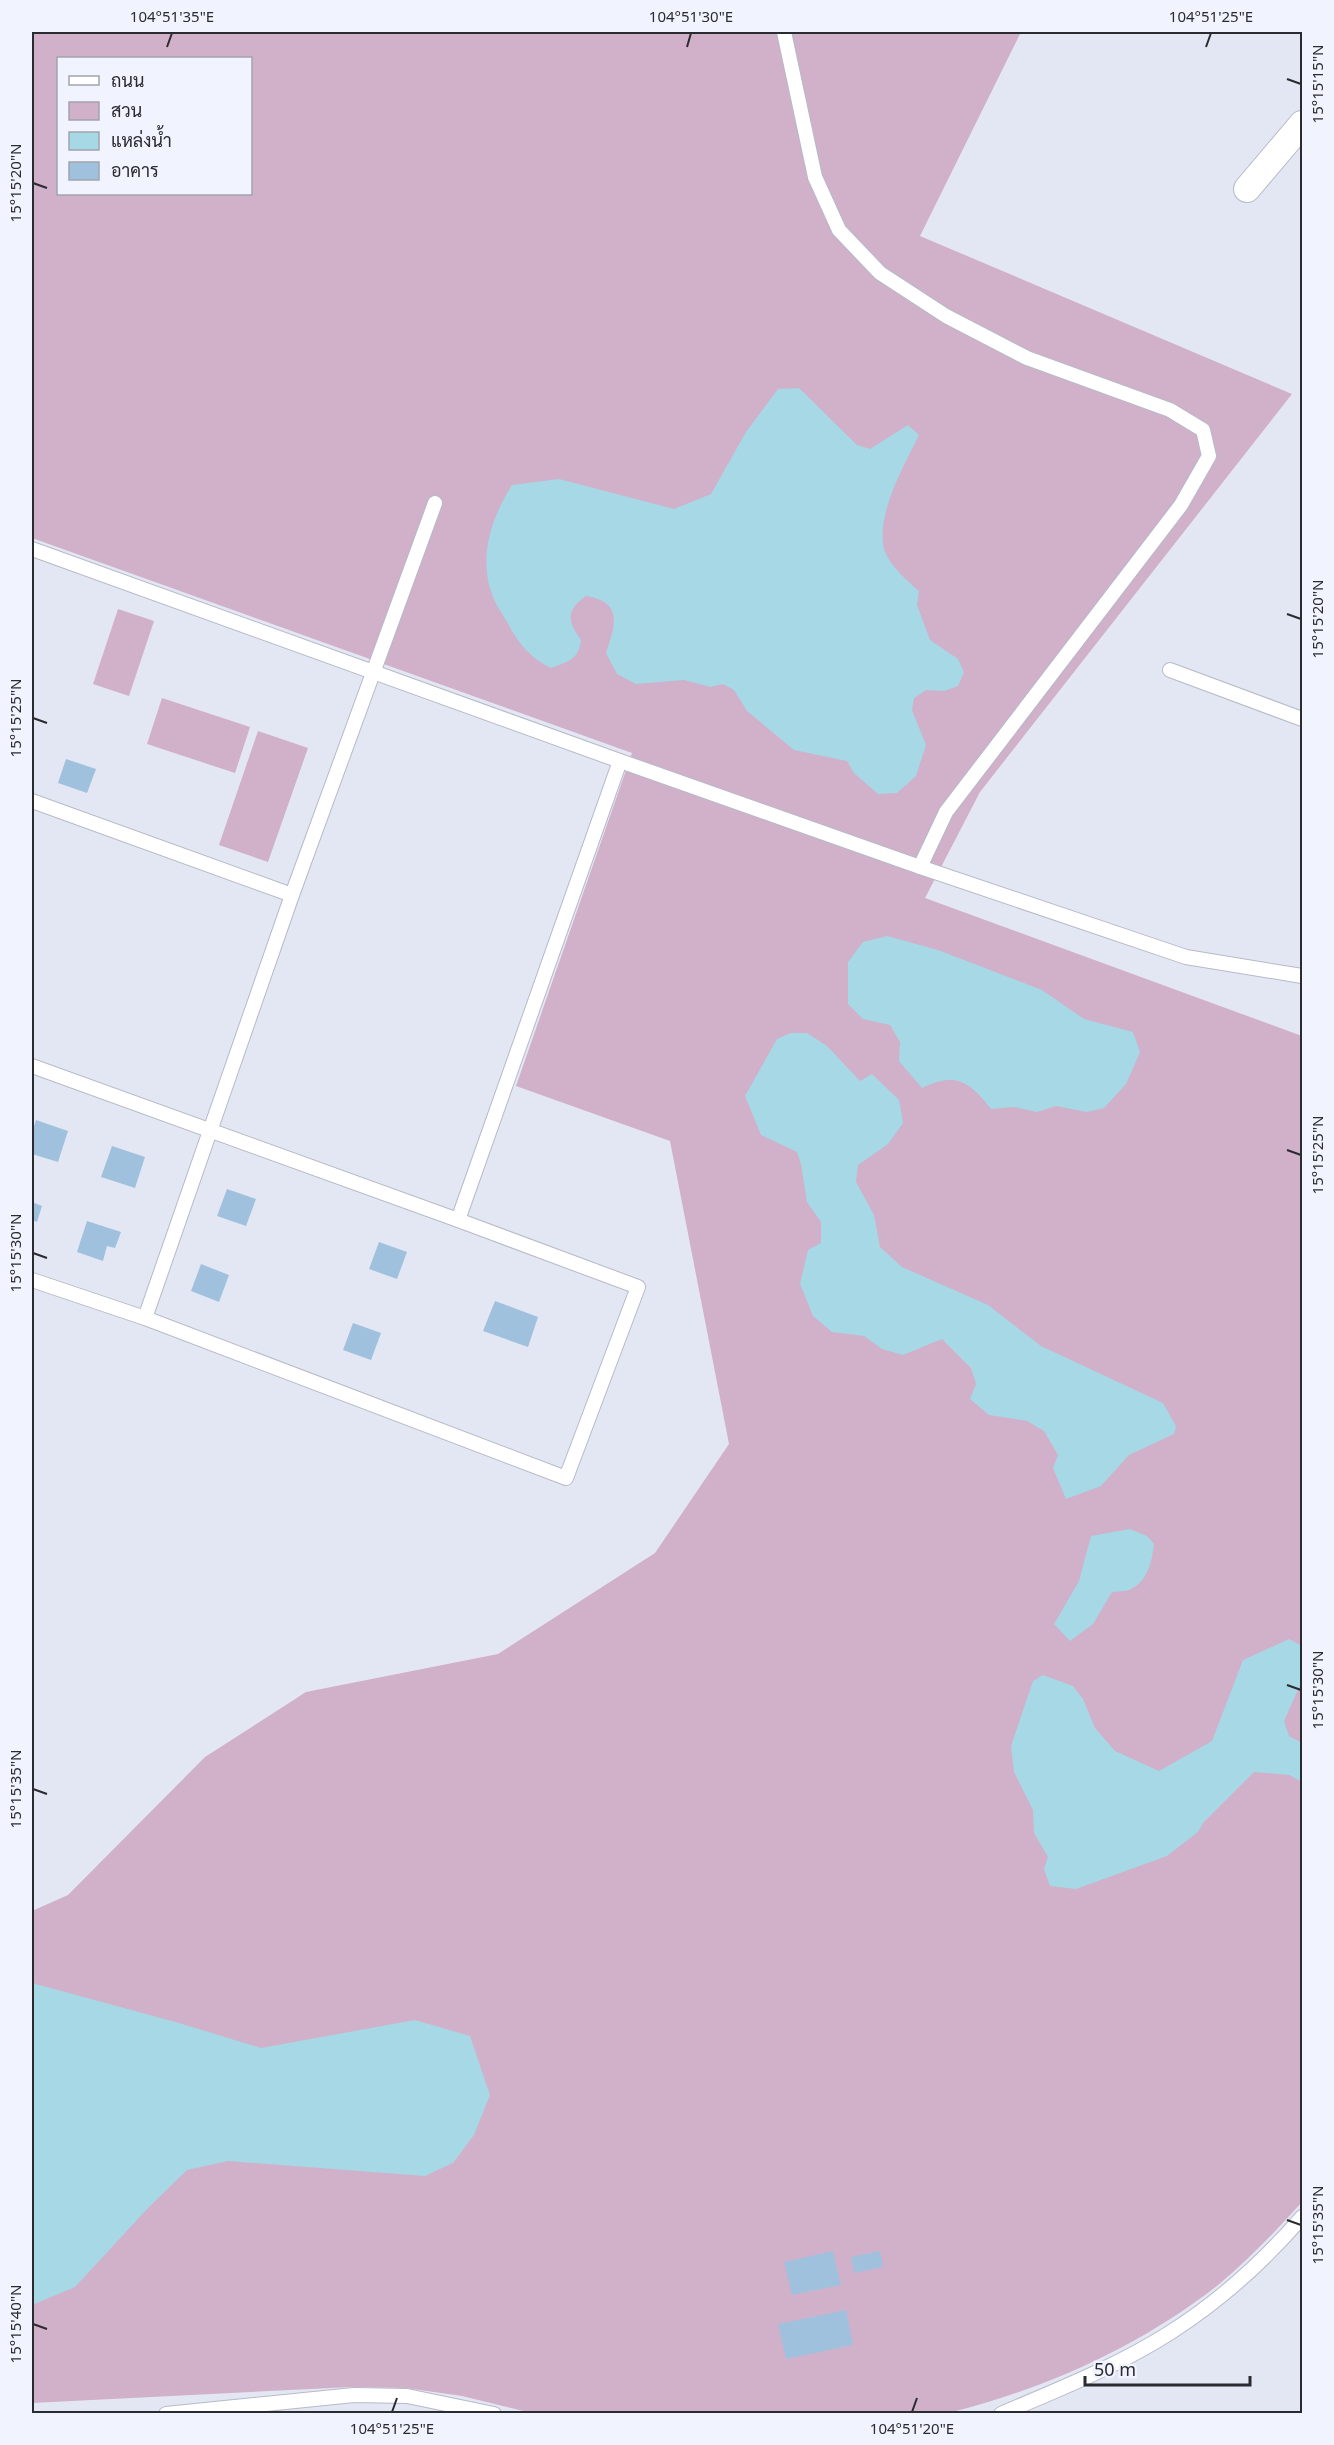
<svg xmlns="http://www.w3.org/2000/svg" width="1334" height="2445" font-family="'Noto Sans',Sarabun,sans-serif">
<rect width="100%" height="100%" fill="#e3e7f4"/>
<g fill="#d1b0c9" fill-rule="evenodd">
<path d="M32,32H1021L920,236L1292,394L980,792L925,898L1302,1036V2202C1276,2231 1248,2260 1218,2285C1139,2347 1045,2389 948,2413L536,2414L462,2396L406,2388L351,2387L32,2403V1911L68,1895L205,1757L306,1692L498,1654L655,1553L729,1444L670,1141L516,1086L632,753L32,538ZM58,58H250V194H58Z"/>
<polygon points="118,609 154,621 129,696 93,684"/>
<polygon points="162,698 250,727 235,773 147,744"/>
<polygon points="258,731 308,748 268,862 219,845"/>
</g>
<g fill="#a7d8e5">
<path d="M799,388L857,445L870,449L908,425L919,435C904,466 876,513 884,549C888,563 908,582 919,591L917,605L930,640L958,659L964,672L958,686L944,691L926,690L914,698L912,710L926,745L916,776L897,793L878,794L854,773L847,761L794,750L747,711L734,690L723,684L710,687L684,680L636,684L617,674L606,653C615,626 624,602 586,596C566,610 567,621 581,640C579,659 568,662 551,668C529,657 519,644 507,622C502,613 495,604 492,594C478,557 492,516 512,485L559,479L674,509L711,494L746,432L778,389Z"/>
<path d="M887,936L938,950L1042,990L1084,1019L1133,1032L1140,1052L1126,1084L1104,1108L1087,1112L1056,1106L1037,1112L1014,1107L991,1109C969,1081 956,1072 922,1088L899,1061L900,1042L890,1025L863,1019L848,1004V962L863,942Z"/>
<polygon points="791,1033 807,1033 827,1046 860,1081 872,1074 899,1100 903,1123 888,1144 858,1165 856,1182 874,1215 880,1247 902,1267 988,1305 1041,1346 1163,1403 1176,1426 1174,1434 1129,1455 1101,1486 1066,1499 1053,1468 1058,1455 1044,1431 1027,1421 989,1415 970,1399 976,1384 971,1368 942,1339 903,1355 882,1349 864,1336 832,1332 813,1316 800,1284 808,1250 821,1243 821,1222 807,1202 801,1164 797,1152 761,1135 745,1096 777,1039"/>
<path d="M1130,1529L1147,1536L1154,1544C1152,1561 1148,1581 1131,1589C1126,1592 1118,1591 1112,1592L1093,1624L1070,1641L1054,1624L1079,1581L1091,1536Z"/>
<polygon points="1289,1639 1302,1646 1302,1681 1284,1721 1289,1736 1302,1743 1302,1782 1289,1775 1254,1772 1203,1823 1198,1832 1167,1856 1076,1889 1050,1886 1044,1869 1048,1857 1034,1833 1033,1810 1014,1772 1011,1746 1033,1681 1043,1675 1073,1686 1083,1699 1095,1728 1115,1751 1159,1771 1212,1741 1243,1660"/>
<polygon points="32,1983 179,2023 261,2048 415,2020 470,2036 490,2095 474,2135 453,2163 425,2176 228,2161 187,2170 147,2209 75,2287 32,2305"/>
</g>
<g fill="#a0c1de">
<polygon points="66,759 96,769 87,793 58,783"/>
<polygon points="36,1120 68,1131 58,1162 32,1154 32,1132"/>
<polygon points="112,1146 145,1157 135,1188 101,1177"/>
<polygon points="227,1189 256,1199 246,1226 217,1216"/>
<polygon points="32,1202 42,1206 37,1222 32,1220"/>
<polygon points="87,1221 121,1232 115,1248 107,1246 103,1261 77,1252"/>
<polygon points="379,1242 407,1252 397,1279 369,1269"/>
<polygon points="201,1264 229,1275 219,1302 191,1291"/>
<polygon points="495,1301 538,1317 528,1347 483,1331"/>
<polygon points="353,1323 381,1333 371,1360 343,1350"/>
<polygon points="833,2251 841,2285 792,2295 784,2262"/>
<polygon points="880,2251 883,2267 854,2273 851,2257"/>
<polygon points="846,2310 853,2345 786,2359 778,2324"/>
</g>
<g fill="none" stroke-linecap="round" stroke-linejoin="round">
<defs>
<g id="lane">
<polyline points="784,32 815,177 839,230 880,273 946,316 1027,358 1170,410 1203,430 1209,456 1181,505 946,812 920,867"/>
<polyline points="32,549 620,761 920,867 1186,957 1302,976"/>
<polyline points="1170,670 1302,719"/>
<polyline points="32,801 292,895"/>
<polyline points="32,1066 458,1220 638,1287 566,1478 145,1318 32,1280"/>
<polyline points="458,1220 620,761"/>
<polyline points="145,1318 292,895 435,503"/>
<polyline points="166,2414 354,2395 407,2396 494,2414"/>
<path d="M1001,2414C1059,2389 1118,2366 1171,2332C1221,2300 1264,2261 1302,2217"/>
</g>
<polyline id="street" points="1247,189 1302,124"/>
</defs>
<use href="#lane" stroke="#b7bac7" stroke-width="16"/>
<use href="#street" stroke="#b7bac7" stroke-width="28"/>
<use href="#lane" stroke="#fff" stroke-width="14"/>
<use href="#street" stroke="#fff" stroke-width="26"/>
</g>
<path fill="none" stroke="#2a2b30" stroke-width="2" d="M167,47L172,33M687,47L691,33M1206,47L1211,33M1287,79L1301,84M33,183L47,188M1287,614L1301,619M33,718L47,723M1287,1150L1301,1155M33,1253L47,1258M1287,1685L1301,1690M33,1789L47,1794M1287,2220L1301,2225M33,2324L47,2329M392,2412L397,2398M912,2412L917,2398"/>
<rect width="1334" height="2445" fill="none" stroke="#f1f4ff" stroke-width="66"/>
<rect x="57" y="57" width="195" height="138" fill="#f1f4ff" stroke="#a1a4ac" stroke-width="1.5"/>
<rect x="69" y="76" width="30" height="9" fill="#ffffff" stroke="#a1a4ac" stroke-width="1.5"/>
<text x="111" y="87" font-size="18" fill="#2a2b30">ถนน</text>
<rect x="69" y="102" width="30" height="18" fill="#d1b0c9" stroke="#a1a4ac" stroke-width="1.5"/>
<text x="111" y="117" font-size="18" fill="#2a2b30">สวน</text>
<rect x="69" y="132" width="30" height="18" fill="#a7d8e5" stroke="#a1a4ac" stroke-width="1.5"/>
<text x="111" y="147" font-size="18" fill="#2a2b30">แหล่งน้ำ</text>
<rect x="69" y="162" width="30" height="18" fill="#a0c1de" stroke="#a1a4ac" stroke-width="1.5"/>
<text x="111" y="177" font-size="18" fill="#2a2b30">อาคาร</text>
<path d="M1085 2376v9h165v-9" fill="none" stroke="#2a2b30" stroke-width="3"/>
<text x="1094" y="2376" font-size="18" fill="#2a2b30" stroke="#f1f4ff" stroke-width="4.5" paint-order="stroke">50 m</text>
<rect x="33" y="33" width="1268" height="2379" fill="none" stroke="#2a2b30" stroke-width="2"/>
<g font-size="15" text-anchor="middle" fill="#2a2b30">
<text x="172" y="22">104°51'35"E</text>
<text x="691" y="22">104°51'30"E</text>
<text x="1211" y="22">104°51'25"E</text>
<text transform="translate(1318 84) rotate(-90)" y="5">15°15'15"N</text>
<text transform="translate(16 183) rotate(-90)" y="5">15°15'20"N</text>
<text transform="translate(1318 619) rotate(-90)" y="5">15°15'20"N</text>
<text transform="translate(16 718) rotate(-90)" y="5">15°15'25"N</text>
<text transform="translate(1318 1155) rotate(-90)" y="5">15°15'25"N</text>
<text transform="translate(16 1253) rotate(-90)" y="5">15°15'30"N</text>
<text transform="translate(1318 1690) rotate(-90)" y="5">15°15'30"N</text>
<text transform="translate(16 1789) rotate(-90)" y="5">15°15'35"N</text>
<text transform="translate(1318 2225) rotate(-90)" y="5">15°15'35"N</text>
<text transform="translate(16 2324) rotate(-90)" y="5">15°15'40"N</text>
<text x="392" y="2434">104°51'25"E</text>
<text x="912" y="2434">104°51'20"E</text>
</g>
</svg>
